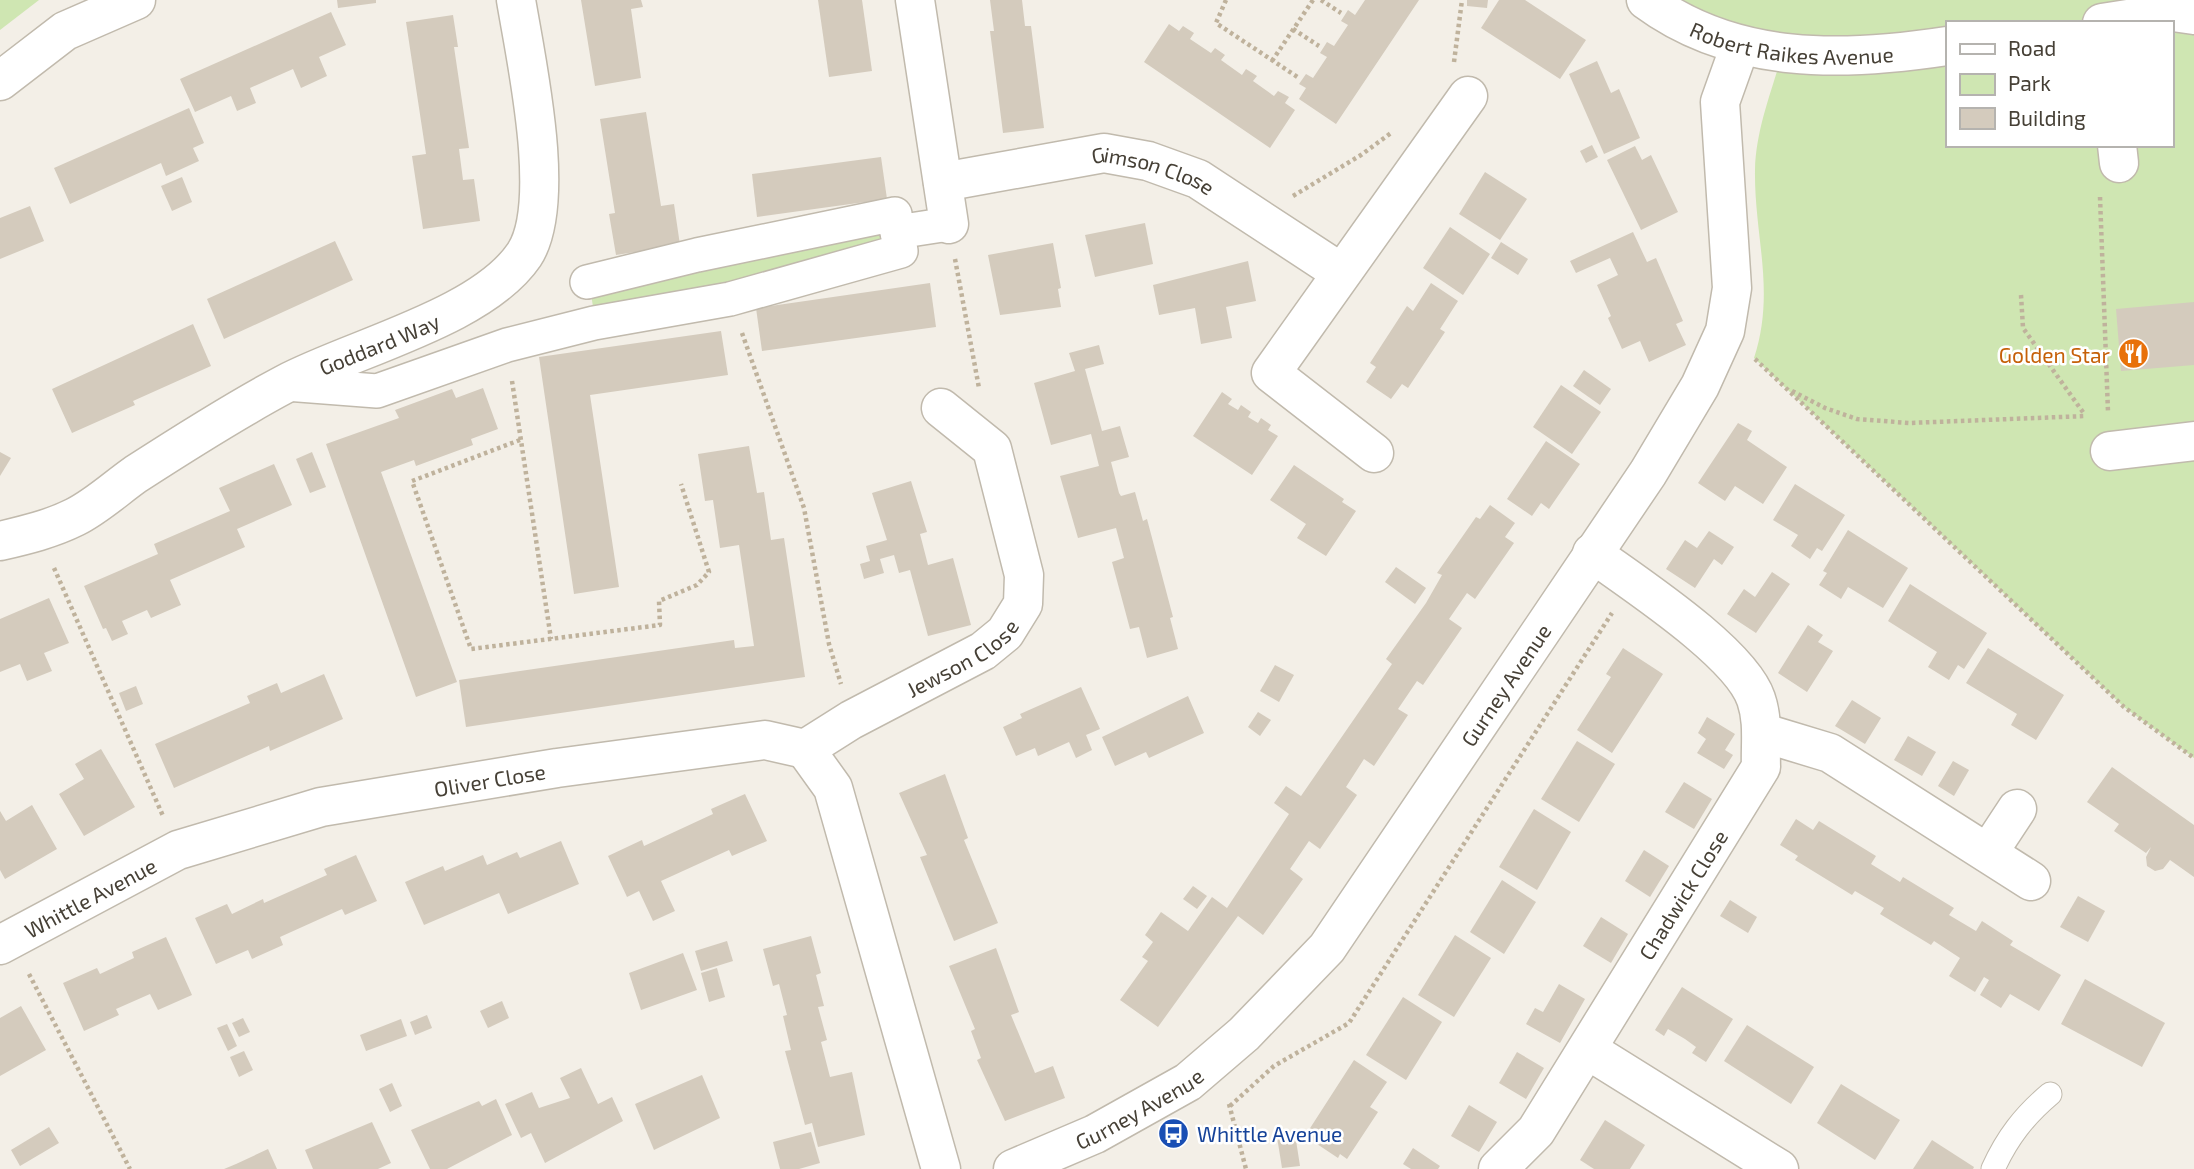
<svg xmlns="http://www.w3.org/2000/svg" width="2194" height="1169" font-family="'Exo 2',sans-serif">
<rect width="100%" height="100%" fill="#f3efe7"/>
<g fill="#cfe6b2" fill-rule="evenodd">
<polygon points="0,0 39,0 0,30"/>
<path d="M1646,0H2178L2194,15V758L2124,707L1754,358C1776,291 1754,236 1755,170C1756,130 1771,93 1782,55ZM1947,23H2171V145H1947Z"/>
<polygon points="888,224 892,249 595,319 590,288"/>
</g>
<g fill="#d4cbbd">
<polygon points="337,0 376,0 376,3 338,8"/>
<polygon points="581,0 641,0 643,7 631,9 641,78 595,86"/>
<polygon points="818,0 862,0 872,71 829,77"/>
<polygon points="990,0 1022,0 1025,26 1031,26 1044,128 1003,133 990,31 994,31"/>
<polygon points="1365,0 1419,0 1336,124 1299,99 1306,88 1299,84 1306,74 1313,78 1327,57 1320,53 1327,42 1334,46 1348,25 1341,21 1348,10 1355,15"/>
<polygon points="1467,0 1488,0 1487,8 1467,6"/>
<polygon points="1499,0 1525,0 1586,40 1560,79 1481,28"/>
<polygon points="331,12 346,45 319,57 327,76 301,88 293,69 250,88 256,103 237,111 231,96 195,112 180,79"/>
<polygon points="453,15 458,47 454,47 469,148 459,149 463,180 474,179 480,221 423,229 412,156 426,154 406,22"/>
<polygon points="1169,24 1179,31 1183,26 1194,33 1190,39 1211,53 1215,48 1225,55 1221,60 1242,75 1246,69 1257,76 1253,81 1274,96 1278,91 1289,97 1285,103 1295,110 1270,148 1144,62"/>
<polygon points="1597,61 1611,93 1619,89 1640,138 1604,154 1569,74"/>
<polygon points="189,108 204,143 193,148 199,161 166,176 161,163 70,204 54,168"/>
<polygon points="646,112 661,206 674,204 680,245 616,255 609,214 615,213 600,119"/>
<polygon points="1592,145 1598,157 1586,163 1580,151"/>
<polygon points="1635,146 1642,160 1651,155 1678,212 1641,230 1607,160"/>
<polygon points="881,157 887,199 757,217 752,174"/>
<polygon points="1485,172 1527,199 1500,240 1459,214"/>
<polygon points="182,177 192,202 172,211 161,186"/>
<polygon points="30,206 44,241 0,259 0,218"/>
<polygon points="1145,223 1153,264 1095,277 1085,235"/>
<polygon points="1450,227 1490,254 1463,295 1423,268"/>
<polygon points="1633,232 1647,262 1656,258 1683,321 1676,324 1686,345 1649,362 1640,341 1622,349 1608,318 1611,316 1597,285 1618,275 1610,258 1576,273 1570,261"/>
<polygon points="335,241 353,280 224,339 207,299"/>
<polygon points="1501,242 1528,259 1518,275 1491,258"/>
<polygon points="1053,243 1061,288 1058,289 1061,307 1000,315 988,255"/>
<polygon points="1248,261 1256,301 1226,307 1232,338 1201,344 1195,308 1159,315 1153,285"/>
<polygon points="930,283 936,327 762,351 756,308"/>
<polygon points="1431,283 1458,301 1440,329 1445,332 1408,388 1402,384 1391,399 1366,382 1376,367 1370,363 1407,306 1413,311"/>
<polygon points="2194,302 2194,365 2121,371 2116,309"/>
<polygon points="193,324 211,366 133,401 135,405 72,433 52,389"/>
<polygon points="721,331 728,375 590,395 619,587 574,594 539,357"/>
<polygon points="1099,345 1104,364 1085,369 1102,431 1120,426 1124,440 1129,457 1111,462 1119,493 1121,496 1135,492 1143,521 1147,519 1173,617 1170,618 1178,649 1147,658 1139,627 1130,629 1112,562 1124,558 1116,528 1078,538 1060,476 1099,466 1091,434 1051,445 1034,383 1075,371 1069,353"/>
<polygon points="1584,370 1611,389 1600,405 1573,386"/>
<polygon points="1561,385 1601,412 1572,454 1533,427"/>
<polygon points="483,388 498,429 471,439 473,445 416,466 414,460 381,472 457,682 416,697 326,444 399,418 395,410 452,389 456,398"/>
<polygon points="1222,392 1232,399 1228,404 1238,410 1241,405 1251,412 1248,417 1258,423 1261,418 1271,425 1268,430 1278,436 1252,475 1193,436"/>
<polygon points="1738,423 1752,431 1747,440 1787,467 1763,504 1735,486 1725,501 1698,483"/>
<polygon points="1546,441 1580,464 1549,509 1541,503 1532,516 1507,499"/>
<polygon points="749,446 757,493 764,492 771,540 784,538 805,677 466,727 459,680 734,640 735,648 754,646 739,545 720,548 713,500 705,501 698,454"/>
<polygon points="0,452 11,458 0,476"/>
<polygon points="312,452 326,487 310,493 296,459"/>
<polygon points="274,464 292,505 237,529 245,547 170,580 181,605 151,618 147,610 122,621 128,634 112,641 106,628 103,629 84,586 158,554 154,544 230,511 219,488"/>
<polygon points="1294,465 1344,499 1342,502 1356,511 1326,556 1297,538 1306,524 1270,500"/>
<polygon points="911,481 927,532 920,534 928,565 953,558 971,625 928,636 910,570 899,573 894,555 880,559 884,573 864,579 860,564 870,561 866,546 887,540 872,493"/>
<polygon points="1795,484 1845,515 1822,551 1817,548 1810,559 1791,546 1798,535 1773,520"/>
<polygon points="1490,505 1515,523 1505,537 1514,543 1475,599 1467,593 1449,619 1462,628 1423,685 1417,681 1398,709 1408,715 1374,766 1364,759 1346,787 1357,795 1320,849 1309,841 1290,869 1303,879 1263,935 1238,916 1158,1027 1120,1000 1148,961 1142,957 1153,942 1145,935 1161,912 1188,931 1212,897 1227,908 1289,814 1274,803 1286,786 1301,796 1392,664 1386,659 1426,603 1442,575 1437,573 1476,517 1480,519"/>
<polygon points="1848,530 1908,568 1883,608 1848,587 1841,599 1819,585 1827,573 1823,571"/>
<polygon points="1709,531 1734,547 1722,565 1714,559 1695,588 1666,569 1685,540 1697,548"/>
<polygon points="1396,567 1426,588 1415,604 1385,582"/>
<polygon points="1772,572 1790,584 1756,633 1727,614 1744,589 1755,597"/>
<polygon points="1910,584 1987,633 1964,669 1958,665 1949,680 1928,667 1937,652 1888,621"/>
<polygon points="49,598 69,643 44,653 52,671 27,681 20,664 0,672 0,619"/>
<polygon points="1808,625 1823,635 1818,642 1833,651 1807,692 1778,673"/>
<polygon points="1623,648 1663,674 1612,753 1577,730 1611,677 1606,674"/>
<polygon points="1988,648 2064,695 2036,740 2011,725 2017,714 1966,683"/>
<polygon points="1275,665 1294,675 1279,702 1260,691"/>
<polygon points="324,674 343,719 270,751 269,746 174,788 155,744 250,703 247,696 277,683 281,693"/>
<polygon points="136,686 143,704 126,711 119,693"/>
<polygon points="1081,687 1100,729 1086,735 1092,750 1076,758 1069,742 1038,756 1035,748 1016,756 1003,727 1022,718 1020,714"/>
<polygon points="1188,696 1204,733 1149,758 1146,752 1115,766 1102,737"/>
<polygon points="1852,700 1881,718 1865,744 1835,726"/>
<polygon points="1258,712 1271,720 1260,736 1248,727"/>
<polygon points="1707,717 1735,734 1725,750 1733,755 1724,769 1697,753 1706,739 1698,733"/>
<polygon points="1908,736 1936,752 1922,776 1894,760"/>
<polygon points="1577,741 1615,764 1579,822 1541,799"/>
<polygon points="101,749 135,807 84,836 59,794 84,779 75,764"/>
<polygon points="1953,761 1969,770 1954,796 1938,786"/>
<polygon points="2112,767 2194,825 2194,877 2170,860 2163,869 2155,871 2147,866 2146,857 2151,847 2146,853 2114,831 2119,824 2087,802"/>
<polygon points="945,774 968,838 964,840 998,923 954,941 920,857 927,855 899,793"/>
<polygon points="1684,782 1712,799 1694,829 1665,812"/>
<polygon points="745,794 767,841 732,856 729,850 661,881 675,911 653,921 639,891 627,897 608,856 642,840 644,846 713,814 711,809"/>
<polygon points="32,805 57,849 5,879 0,870 0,811 6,821"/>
<polygon points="1534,809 1571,832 1537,890 1499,867"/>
<polygon points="1796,819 1813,830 1819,821 1876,856 1871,864 1900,882 1903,877 1954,908 1949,915 1976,931 1982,921 2013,941 2010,945 2061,975 2039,1011 2010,994 2001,1008 1980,995 1989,980 1984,977 1975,992 1949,976 1960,958 1934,941 1931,945 1880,914 1884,908 1855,891 1852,895 1795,860 1798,856 1780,845"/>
<polygon points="561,841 579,884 508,914 499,893 424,925 405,882 443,866 445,871 483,855 487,865 517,852 520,858"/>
<polygon points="1644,850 1669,866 1650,897 1625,881"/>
<polygon points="356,855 377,901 345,915 342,909 280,937 283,945 252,959 248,950 216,964 195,918 227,904 232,914 263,899 264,903 327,875 324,869"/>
<polygon points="1502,880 1536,902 1504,954 1470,932"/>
<polygon points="1193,886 1207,896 1197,909 1183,899"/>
<polygon points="2078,896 2105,911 2088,942 2060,927"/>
<polygon points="1730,900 1757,917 1748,933 1720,916"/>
<polygon points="1601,917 1628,934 1611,963 1583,946"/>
<polygon points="1455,935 1491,958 1454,1017 1418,995"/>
<polygon points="811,936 821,973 816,975 824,1006 818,1007 827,1040 821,1042 830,1077 852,1072 865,1135 818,1147 812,1123 805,1125 785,1051 791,1050 783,1016 787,1015 779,984 773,986 763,949"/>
<polygon points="166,937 192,995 158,1010 150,994 116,1009 119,1015 84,1031 63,983 97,968 100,974 134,958 132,952"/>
<polygon points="727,941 733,961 701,971 695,951"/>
<polygon points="996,948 1019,1012 1011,1015 1035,1073 1053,1066 1065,1098 1005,1121 977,1060 981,1058 971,1031 975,1029 949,966"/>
<polygon points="683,953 697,990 641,1010 629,973"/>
<polygon points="717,968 725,997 709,1002 701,973"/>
<polygon points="2085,979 2165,1023 2142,1067 2061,1024"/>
<polygon points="1559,984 1585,999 1560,1043 1526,1024 1535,1008 1543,1012"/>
<polygon points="1682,987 1733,1019 1706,1062 1692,1053 1696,1047 1685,1039 1668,1029 1664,1036 1655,1030"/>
<polygon points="1403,997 1442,1022 1406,1080 1366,1055"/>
<polygon points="502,1001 509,1018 488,1028 480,1011"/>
<polygon points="21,1006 46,1050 0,1076 0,1018"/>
<polygon points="427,1015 432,1028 415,1035 410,1022"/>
<polygon points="243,1018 250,1032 239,1037 232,1023"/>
<polygon points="401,1019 407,1036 366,1051 360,1035"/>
<polygon points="227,1024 237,1046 228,1051 217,1028"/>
<polygon points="1747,1025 1814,1067 1791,1104 1724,1061"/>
<polygon points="244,1051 253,1070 239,1077 230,1057"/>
<polygon points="1517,1052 1544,1068 1526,1099 1499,1083"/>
<polygon points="1354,1060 1387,1082 1370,1107 1378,1112 1347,1159 1340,1154 1338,1158 1305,1136"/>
<polygon points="581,1068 598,1104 612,1097 623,1121 545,1163 531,1133 521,1138 505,1104 532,1092 539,1108 570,1098 560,1078"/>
<polygon points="702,1075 720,1118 654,1150 635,1104"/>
<polygon points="392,1083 402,1106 390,1112 379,1089"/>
<polygon points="1841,1084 1900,1120 1875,1160 1817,1123"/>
<polygon points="496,1099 512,1135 447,1169 430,1169 411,1130 479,1101 482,1106"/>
<polygon points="1469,1105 1497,1122 1479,1152 1451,1136"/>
<polygon points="1605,1120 1645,1145 1630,1169 1594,1169 1580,1160"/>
<polygon points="372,1122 391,1163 378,1169 313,1169 305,1150"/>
<polygon points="49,1127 59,1143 20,1166 11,1150"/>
<polygon points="811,1132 820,1163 799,1169 780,1169 773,1142"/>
<polygon points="1295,1134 1300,1166 1282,1168 1277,1137"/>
<polygon points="1932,1140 1974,1167 1973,1169 1913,1169"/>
<polygon points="1413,1148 1440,1166 1438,1169 1411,1169 1403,1164"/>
<polygon points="268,1149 277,1169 224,1169 236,1164"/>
</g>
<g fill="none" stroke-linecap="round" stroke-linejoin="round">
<defs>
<path id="service" d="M1993,1169C2007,1138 2024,1116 2050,1094"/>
<g id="pedestrian">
<polyline points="587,282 697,255 895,214 897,232 949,224"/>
<polyline points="286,384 377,391 507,345 594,323 730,299 901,251 897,232"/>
</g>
<g id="minor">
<polyline points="915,0 949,224"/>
<path id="s1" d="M1646,0C1734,65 1843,62 1947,46"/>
<polyline points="2102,23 2173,12 2194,15"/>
<polyline points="0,81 65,31 136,0"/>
<polyline points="2117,145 2119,163"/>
<path id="s2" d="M943,182L1104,153L1148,161L1198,179L1340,272"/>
<polyline points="2110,451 2194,441"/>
<polyline points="1374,453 1271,373 1468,96"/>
<path id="s3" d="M0,541C26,535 51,529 75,517C97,506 116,488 136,474C184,443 234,411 285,384C353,348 481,318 524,255C558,204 526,60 516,0"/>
<polyline points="1764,733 1830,753 2031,881"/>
<path id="s4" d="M805,749L851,720L983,651L1005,633L1023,604L1024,575L992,449L941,408"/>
<polyline points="805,749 833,788 941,1169"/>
<polyline points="1988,853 2017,809"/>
<path id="s5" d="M0,945L178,850L321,807L557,768L765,740L805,749"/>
<polyline points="1588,1050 1779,1169"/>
<path id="s6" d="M1013,1169L1095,1134L1188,1082L1244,1034L1327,948L1648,473L1700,386L1725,331L1732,288L1720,102L1740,46"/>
<path id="s7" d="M1498,1169L1536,1131L1761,767C1760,745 1764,722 1756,699C1740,652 1633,583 1592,553"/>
</g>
</defs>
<use href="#service" stroke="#c1baad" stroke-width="25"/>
<use href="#pedestrian" stroke="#c1baad" stroke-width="36"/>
<use href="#minor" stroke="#c1baad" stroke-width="41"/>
<g stroke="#bfb29c" stroke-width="4.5" stroke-dasharray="3.5 3.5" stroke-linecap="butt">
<polyline points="1226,0 1216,23 1299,78"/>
<polyline points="1321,0 1341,13"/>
<polyline points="1293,29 1319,46"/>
<polyline points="1272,61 1313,0"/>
<polyline points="1454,62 1462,0"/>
<polyline points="1293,196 1361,155 1391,133"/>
<polyline points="2100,197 2108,412"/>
<polyline points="955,259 979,388"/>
<polyline points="2021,295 2023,328 2085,415"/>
<polyline points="742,333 804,508 829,644 841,684"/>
<polyline points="1755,359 2124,707 2194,758"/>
<polyline points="512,381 551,639"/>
<polyline points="1792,391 1825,408 1857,419 1909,423 2086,416"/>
<polyline points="520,440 412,481 471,649 660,625 659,601 697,585 709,572 681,484"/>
<polyline points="54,568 163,816"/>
<polyline points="29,974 130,1169"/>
<polyline points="1229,1104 1246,1169"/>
<polyline points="1230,1106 1274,1066 1349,1023 1612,613"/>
</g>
<use href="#service" stroke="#fff" stroke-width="23"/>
<use href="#pedestrian" stroke="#fff" stroke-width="33"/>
<use href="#minor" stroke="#fff" stroke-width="38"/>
</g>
<defs>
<symbol id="restaurant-disc" viewBox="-11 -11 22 22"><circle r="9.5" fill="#e8710a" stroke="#fff"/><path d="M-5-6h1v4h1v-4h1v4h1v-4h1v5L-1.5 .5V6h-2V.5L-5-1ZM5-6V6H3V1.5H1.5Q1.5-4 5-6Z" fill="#fff"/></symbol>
<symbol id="bus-disc" viewBox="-11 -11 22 22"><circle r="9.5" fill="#1a4fb4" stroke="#fff"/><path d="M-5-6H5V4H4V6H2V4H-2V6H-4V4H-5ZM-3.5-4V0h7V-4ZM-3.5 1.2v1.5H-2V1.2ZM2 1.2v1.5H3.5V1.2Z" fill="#fff"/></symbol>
</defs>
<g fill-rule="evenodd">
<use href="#restaurant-disc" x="2116" y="336" width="35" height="35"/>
<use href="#bus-disc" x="1156" y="1116" width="35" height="35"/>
</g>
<g text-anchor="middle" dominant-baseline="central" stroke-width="5" stroke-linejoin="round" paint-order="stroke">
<g font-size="21" fill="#464036" stroke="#fff">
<text stroke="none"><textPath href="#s1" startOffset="156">Robert Raikes Avenue</textPath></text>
<text stroke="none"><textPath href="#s2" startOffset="215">Gimson Close</textPath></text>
<text stroke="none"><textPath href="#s3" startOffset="430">Goddard Way</textPath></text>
<text stroke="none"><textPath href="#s4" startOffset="182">Jewson Close</textPath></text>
<text stroke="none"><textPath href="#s6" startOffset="707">Gurney Avenue</textPath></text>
<text stroke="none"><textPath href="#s5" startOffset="522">Oliver Close</textPath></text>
<text stroke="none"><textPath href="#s7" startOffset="332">Chadwick Close</textPath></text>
<text stroke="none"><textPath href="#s5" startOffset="102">Whittle Avenue</textPath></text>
<text stroke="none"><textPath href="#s6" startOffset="140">Gurney Avenue</textPath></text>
</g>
<g font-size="21" fill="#c56008" stroke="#fff" text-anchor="end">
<text x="2110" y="354">Golden Star</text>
</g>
<g font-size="21" fill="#164399" stroke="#fff" text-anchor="start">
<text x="1197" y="1133">Whittle Avenue</text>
</g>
</g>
<rect x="1946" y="21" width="228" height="126" fill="#ffffff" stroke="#b5b3af" stroke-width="2"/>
<rect x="1960" y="44" width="35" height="10" fill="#ffffff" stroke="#b5b3af" stroke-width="2"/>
<text x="2008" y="56" font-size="21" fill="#464036">Road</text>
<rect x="1960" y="74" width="35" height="21" fill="#cfe6b2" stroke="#b5b3af" stroke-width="2"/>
<text x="2008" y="91" font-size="21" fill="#464036">Park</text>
<rect x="1960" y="108" width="35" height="21" fill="#d4cbbd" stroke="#b5b3af" stroke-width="2"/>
<text x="2008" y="126" font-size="21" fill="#464036">Building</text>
</svg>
